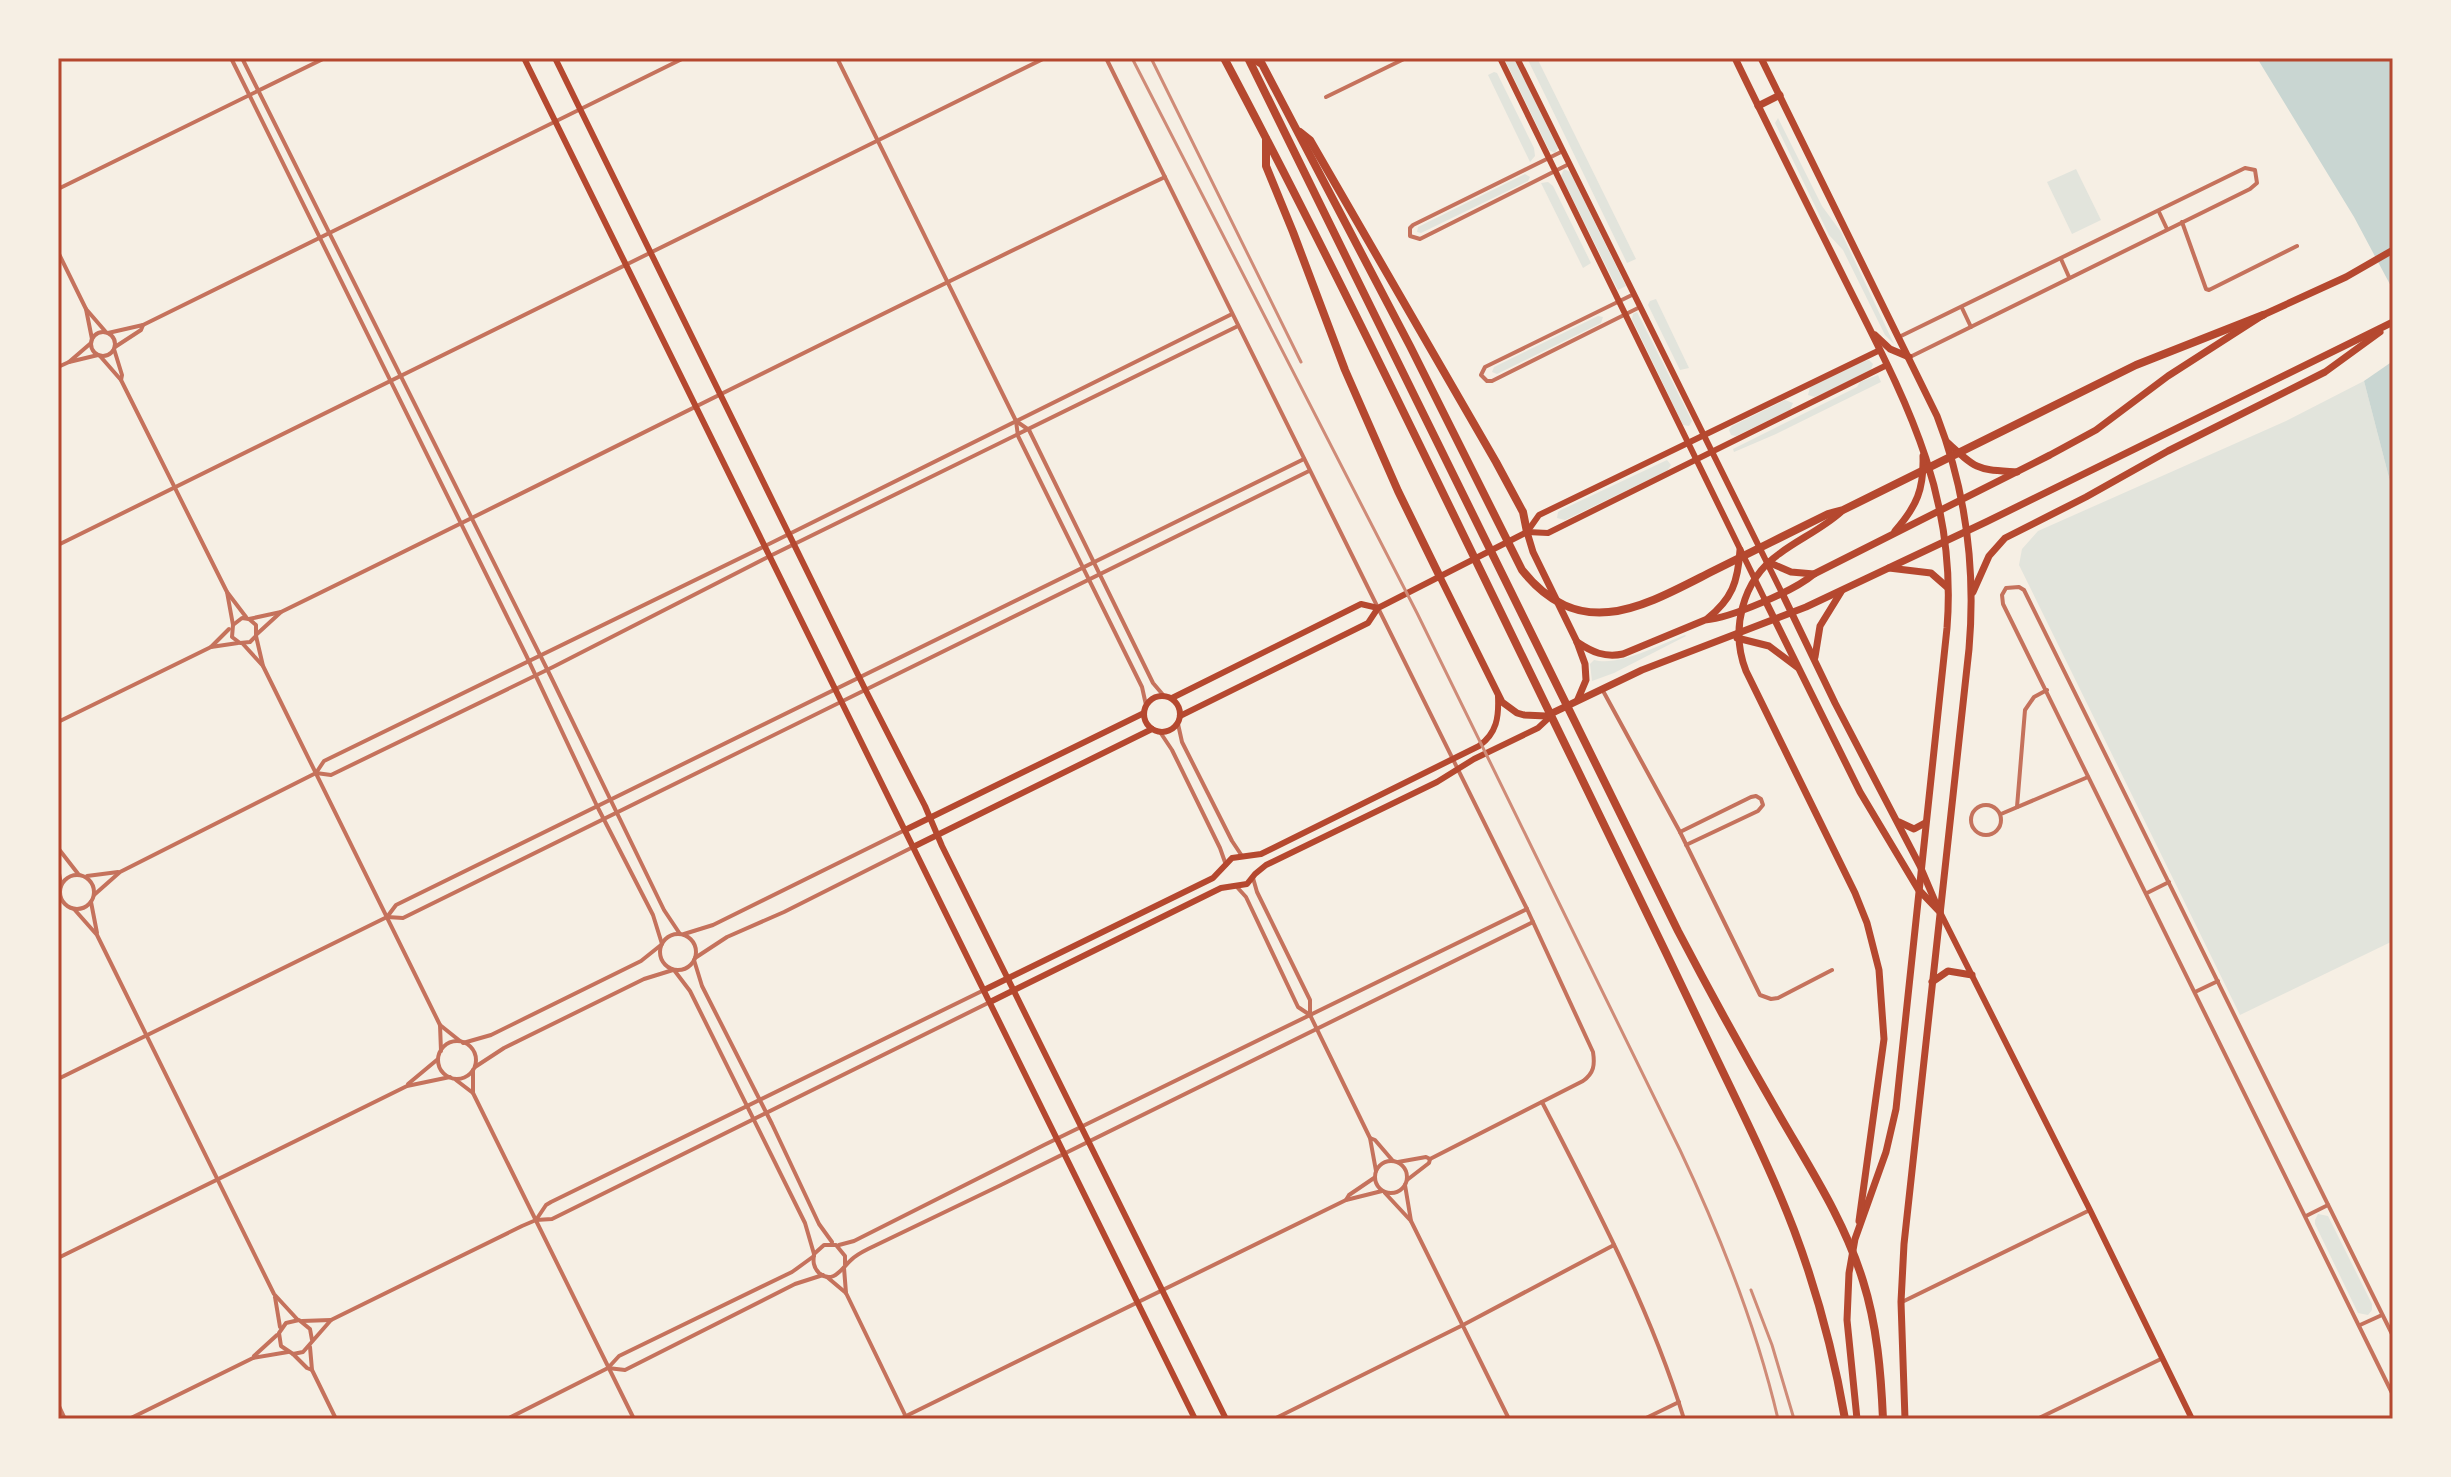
<svg xmlns="http://www.w3.org/2000/svg" width="2451" height="1477" font-family="'Varela Round',sans-serif">
<rect width="100%" height="100%" fill="#f6efe4"/>
<g fill="#e2e4dc">
<polygon points="1504,58 1514,58 1558,148 1555,153 1549,150"/>
<polygon points="1527,58 1537,58 1636,259 1627,263"/>
<polygon points="1494,72 1497,73 1534,148 1535,156 1530,162 1488,75"/>
<polygon points="1778,118 1822,206 1841,232 1894,344 1885,335 1843,250 1829,235 1775,123"/>
<polygon points="1564,169 1570,172 1626,286 1618,290 1561,176"/>
<polygon points="2076,169 2101,220 2072,234 2047,182"/>
<polygon points="1525,174 1530,177 1528,181 1421,233 1417,232 1418,227"/>
<polygon points="1548,182 1553,186 1591,263 1583,268 1541,183"/>
<polygon points="1656,299 1689,368 1680,370 1648,305 1650,301"/>
<polygon points="1637,312 1692,421 1689,426 1683,425 1632,319 1633,314"/>
<polygon points="1598,316 1603,317 1601,323 1497,374 1492,372 1494,367"/>
<polygon points="1869,360 1873,364 1870,372 1815,397 1808,395 1810,387 1864,361"/>
<polygon points="1878,375 1881,382 1776,434 1734,452 1733,449 1857,387 1860,382"/>
<polygon points="2364,381 2393,493 2393,941 2240,1015 2019,565 2022,549 2038,531 2286,421"/>
<polygon points="1785,400 1793,403 1790,410 1736,436 1731,435 1729,430 1732,426"/>
<polygon points="1667,460 1671,465 1667,471 1565,520 1557,518 1558,512 1561,510"/>
<path d="M1685,635L1686,636L1614,673L1592,681L1590,664L1594,660C1619,667 1661,644 1685,635Z"/>
<polygon points="2318,1214 2328,1216 2372,1304 2372,1310 2368,1315 2358,1313 2315,1224 2315,1220"/>
</g>
<g fill="#c9d6d2">
<polygon points="2257,58 2393,58 2393,290 2354,217"/>
<polygon points="2393,361 2393,493 2364,381"/>
</g>
<g fill="none" stroke-linecap="round" stroke-linejoin="round">
<g stroke="#c5725c" stroke-width="4">
<polyline points="231,58 526,655 597,806 653,915 662,944"/>
<polyline points="242,58 550,675 664,910 680,934"/>
<polyline points="837,58 1016,421 1018,436 1142,687 1146,705"/>
<path d="M1106,58L1527,909L1593,1052C1595,1065 1594,1073 1583,1081L1430,1159L1429,1163L1407,1180"/>
<polyline points="1326,97 1406,58"/>
<polyline points="1563,151 1413,225 1410,228 1410,236 1420,239 1569,164"/>
<polyline points="58,189 325,58"/>
<polyline points="2159,212 2167,229"/>
<polyline points="2182,222 2206,289 2209,290 2297,246"/>
<polyline points="58,252 86,309 92,339"/>
<polyline points="2061,259 2069,277"/>
<polyline points="1634,294 1485,367 1481,375 1487,381 1492,381 1640,307"/>
<polyline points="1962,308 1971,327"/>
<polyline points="86,309 105,331"/>
<circle cx="103" cy="344" r="12"/>
<polyline points="108,333 143,325 684,58"/>
<polyline points="1899,337 2245,168 2255,170 2257,183 2250,189 1910,357"/>
<polyline points="115,347 141,330 143,325"/>
<polyline points="114,349 122,375 121,380"/>
<polyline points="100,356 121,380 227,592 246,617"/>
<polyline points="69,362 91,343"/>
<polyline points="58,367 69,362 98,355"/>
<polyline points="1016,421 1029,430 1153,683 1164,696"/>
<polyline points="58,545 1045,58"/>
<polyline points="227,592 233,625"/>
<polyline points="249,619 281,612"/>
<path d="M257,634L281,612C576,468 868,318 1165,177"/>
<polyline points="256,636 250,642 240,643 232,637 233,625 242,618 249,619 256,625 256,636 263,666 440,1025 441,1051"/>
<polyline points="243,644 263,666"/>
<polyline points="211,647 229,629"/>
<polyline points="1602,689 1680,832 1760,995 1771,999 1778,998 1832,970"/>
<polyline points="58,722 211,647 238,643"/>
<polyline points="1178,724 1182,742 1232,841 1242,856"/>
<polyline points="1160,732 1172,750 1220,848 1226,865"/>
<polyline points="316,773 331,775 553,667 770,556 1238,326"/>
<circle cx="1986" cy="820" r="15"/>
<polyline points="2017,807 2025,710 2034,697 2047,690"/>
<polyline points="2001,814 2088,777"/>
<polyline points="1680,832 1751,797 1756,796 1761,799 1763,805 1758,811 1686,845"/>
<polyline points="58,848 79,875"/>
<polyline points="58,868 61,884"/>
<circle cx="77" cy="892" r="17"/>
<polyline points="87,876 118,872"/>
<polyline points="1253,878 1257,892 1310,1000 1310,1015 1370,1138 1376,1171"/>
<polyline points="1236,886 1246,897 1298,1007 1310,1015"/>
<polyline points="2147,893 2169,882"/>
<polyline points="94,895 120,872 316,773 324,761 765,546 1232,314"/>
<polyline points="91,902 97,933"/>
<polyline points="74,909 97,935 274,1294 297,1319"/>
<polyline points="387,917 403,918 1309,471"/>
<circle cx="678" cy="952" r="18"/>
<polyline points="684,934 713,925 905,830"/>
<polyline points="695,958 727,937 784,912 913,847"/>
<polyline points="694,960 702,986 772,1124 819,1224 832,1242"/>
<polyline points="674,970 690,991 805,1223 814,1254"/>
<polyline points="2195,992 2218,981"/>
<polyline points="440,1025 460,1041"/>
<circle cx="457" cy="1060" r="19"/>
<polyline points="463,1043 491,1035 641,961 661,945"/>
<polyline points="475,1067 504,1048 644,979 673,970"/>
<polyline points="473,1070 473,1093 634,1419"/>
<polyline points="58,1079 387,917 396,905 1304,459"/>
<polyline points="456,1080 473,1093"/>
<polyline points="408,1084 438,1059"/>
<path d="M1542,1102C1595,1205 1650,1308 1684,1419"/>
<polyline points="1370,1138 1375,1140 1393,1161"/>
<circle cx="1391" cy="1177" r="16"/>
<polyline points="1398,1162 1426,1157 1430,1159"/>
<polyline points="1405,1185 1411,1221"/>
<polyline points="1385,1193 1411,1221 1509,1419"/>
<polyline points="1346,1200 1349,1195 1374,1178"/>
<polyline points="2306,1216 2328,1205"/>
<polyline points="536,1220 546,1205 551,1202 984,990"/>
<polyline points="839,1245 854,1241 1044,1145 1527,909"/>
<polyline points="58,1258 407,1086 450,1077"/>
<path d="M845,1265V1256L836,1245H824L814,1254C813,1261 813,1267 819,1273C833,1285 842,1268 851,1260C856,1255 862,1252 868,1249L1001,1185L1533,922"/>
<polyline points="844,1268 846,1293"/>
<polyline points="827,1277 846,1293 907,1419"/>
<polyline points="275,1297 280,1327"/>
<polyline points="1902,1302 2090,1210"/>
<polyline points="302,1321 331,1320"/>
<polyline points="2360,1325 2382,1315"/>
<polyline points="2393,1336 2024,590 2019,587 2006,588 2002,595 2003,604 2393,1395"/>
<polyline points="312,1340 310,1329 299,1320 286,1323 279,1333 281,1346 293,1354 303,1352 331,1320 522,1226 536,1220 552,1219 990,1002"/>
<polyline points="310,1347 312,1370 336,1419"/>
<polyline points="293,1354 307,1368 312,1370"/>
<polyline points="254,1356 277,1335"/>
<polyline points="608,1368 625,1370 795,1284 823,1275"/>
<polyline points="58,1404 65,1419"/>
<polyline points="129,1419 253,1358 288,1352"/>
<polyline points="507,1419 608,1368 619,1356 792,1272 814,1256"/>
<polyline points="900,1419 1346,1200 1382,1191"/>
<polyline points="1274,1419 1463,1325 1614,1245"/>
<polyline points="1644,1419 1679,1402"/>
<polyline points="2037,1419 2163,1358"/>
</g>
<g stroke="#b5482f" stroke-width="6">
<polyline points="524,58 1195,1419"/>
<polyline points="555,58 865,689 925,806 942,846 1226,1419"/>
<polyline points="1500,58 1765,600"/>
<polyline points="1517,58 1782,593"/>
<polyline points="1527,532 1548,533 1887,365"/>
<circle cx="1162" cy="714" r="18"/>
<polyline points="1172,698 1361,604 1378,608"/>
<polyline points="1180,716 1368,623 1378,608 1527,532 1539,515 1880,350"/>
<polyline points="905,830 1144,713"/>
<polyline points="913,847 1152,729"/>
<polyline points="1940,912 2090,1210 2192,1419"/>
<path d="M984,990L1213,878L1232,858L1261,854L1479,746C1497,733 1499,717 1498,696"/>
<polyline points="990,1002 1221,888 1247,884 1255,874 1266,865 1437,782 1474,759 1538,728 1552,715"/>
</g>
<g stroke="#b5482f" stroke-width="7">
<path d="M1735,58C1770,131 1807,204 1843,276C1902,394 1958,491 1947,628L1896,1109L1886,1152L1855,1239L1849,1273L1847,1320L1857,1419"/>
<path d="M1761,58L1937,416C1966,491 1976,568 1969,649L1904,1244L1901,1302L1905,1419"/>
<polyline points="1758,106 1780,95"/>
<polyline points="1875,335 1890,349 1909,357"/>
<path d="M1947,442C1978,471 1977,469 2017,472"/>
<path d="M1841,512C1822,529 1799,539 1779,554C1742,580 1730,630 1746,671L1855,893L1867,923L1879,970L1884,1039L1859,1221"/>
<path d="M1895,531C1917,506 1924,489 1923,456"/>
<polyline points="1527,532 1533,552 1577,642 1585,664 1586,680 1578,699"/>
<polyline points="1768,562 1791,572 1814,574"/>
<polyline points="1889,568 1931,573 1947,587"/>
<polyline points="1440,577 1502,702 1517,713 1524,715 1546,716 1642,670 1806,607 1986,522 2393,322"/>
<polyline points="1973,592 1989,556 2005,538 2086,497 2168,451 2325,372 2380,332"/>
<polyline points="1782,593 1835,703 1920,866 1937,906"/>
<polyline points="1765,600 1860,792 1918,889 1940,912"/>
<path d="M1707,619C1732,599 1738,582 1740,550"/>
<polyline points="1737,638 1769,646 1797,667"/>
<path d="M1577,642C1592,652 1605,658 1623,654L1705,620C1731,618 1794,591 1814,574L2050,455L2096,430L2168,376L2263,315L2346,277L2393,250"/>
<polyline points="1815,657 1820,626 1841,592"/>
<polyline points="1899,822 1914,829 1925,823"/>
<polyline points="1932,982 1948,971 1972,975"/>
</g>
<g stroke="#b5482f" stroke-width="8">
<path d="M1224,58C1349,293 1462,534 1579,773C1623,864 1667,954 1710,1045C1739,1106 1770,1167 1794,1230C1817,1291 1834,1355 1845,1419"/>
<path d="M1248,58L1678,931C1711,994 1745,1056 1781,1118C1811,1170 1845,1222 1863,1281C1877,1325 1881,1373 1883,1419"/>
<path d="M1252,58L1262,64L1410,346L1522,570C1581,644 1644,606 1711,572C1750,553 1789,533 1828,514L1843,510L2136,365L2263,315"/>
<polyline points="1300,132 1310,140 1496,462 1523,512 1527,532"/>
<polyline points="1266,139 1266,166 1293,232 1345,370 1398,491 1440,577"/>
</g>
<g stroke="#cf8b77" stroke-width="3">
<path d="M1132,58L1417,613L1680,1150C1721,1237 1756,1325 1778,1419"/>
<polyline points="1151,58 1301,362"/>
<polyline points="1751,1290 1772,1345 1794,1419"/>
</g>
</g>
<rect width="2451" height="1477" fill="none" stroke="#f6efe4" stroke-width="120"/>
<rect x="60" y="60" width="2331" height="1357" fill="none" stroke="#b5482f" stroke-width="3"/>
</svg>
